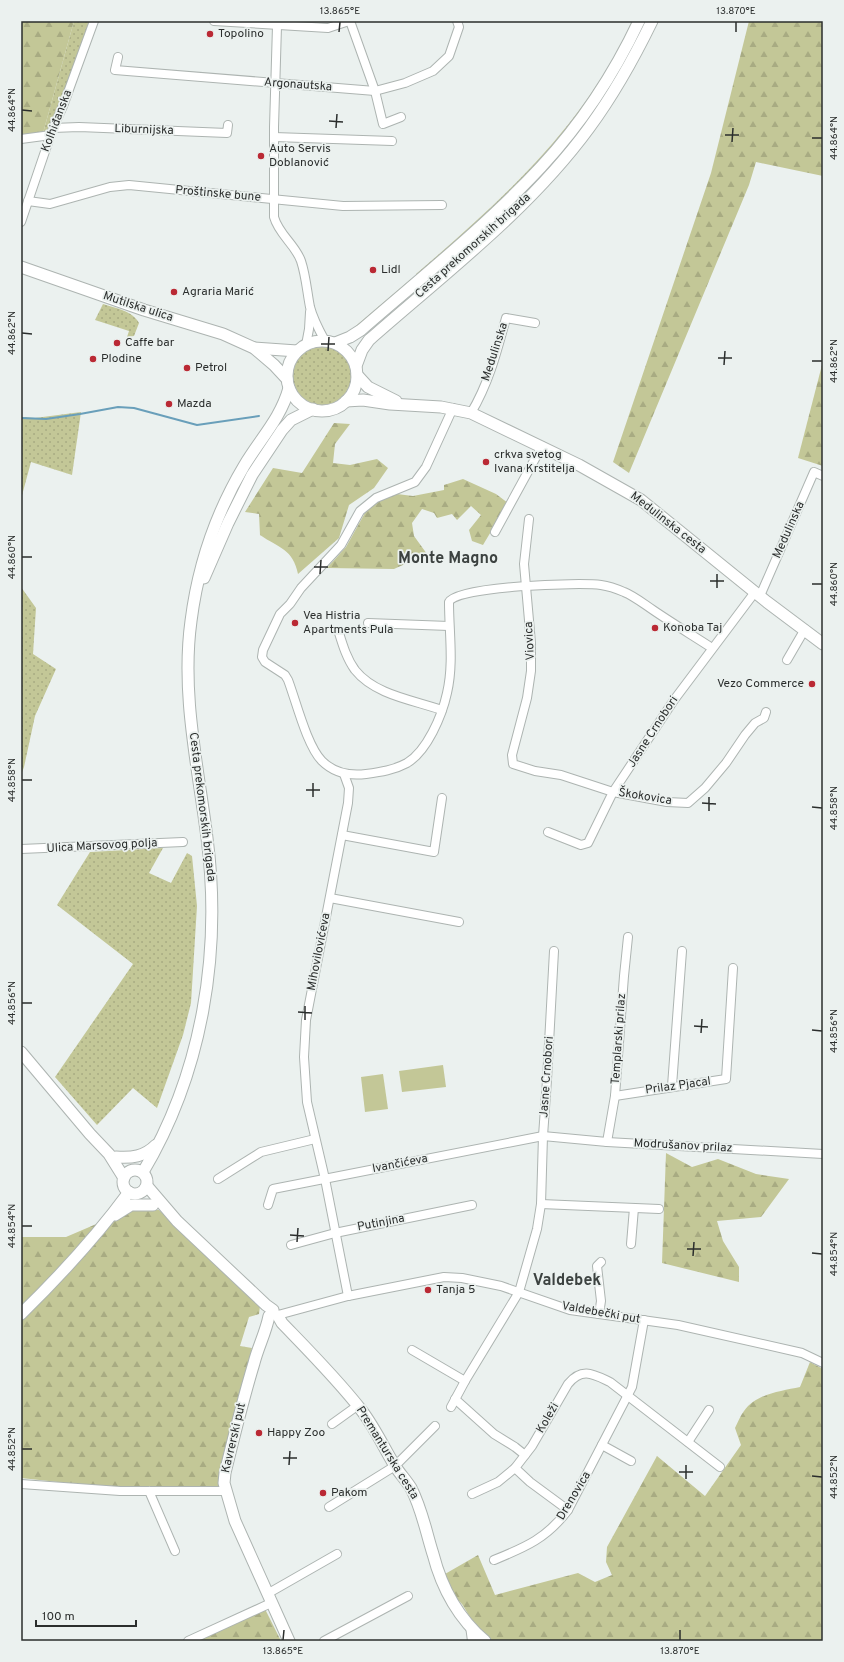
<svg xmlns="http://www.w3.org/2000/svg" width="844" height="1662" font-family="Overpass,sans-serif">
<defs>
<pattern id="grass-dots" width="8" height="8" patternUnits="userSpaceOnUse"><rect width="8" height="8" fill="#c3c797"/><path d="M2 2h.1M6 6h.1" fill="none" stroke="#a8ab82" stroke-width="1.8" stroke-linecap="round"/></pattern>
<pattern id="forest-firs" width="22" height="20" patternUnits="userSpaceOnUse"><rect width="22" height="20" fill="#c3c797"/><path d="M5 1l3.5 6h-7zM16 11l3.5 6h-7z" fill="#a8ab82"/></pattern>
</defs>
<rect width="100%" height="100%" fill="#ebf1ef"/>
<g fill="url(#grass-dots)">
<polygon points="74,21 94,21 53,128 43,133"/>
<path d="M632,21H634C607,72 578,122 538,165C501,205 458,240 416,276V274C501,201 585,126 632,21Z"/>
<polygon points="411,279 413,280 351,332 350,331"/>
<path d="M103,304C115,308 133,311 139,323L134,336L127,337L129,331L95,320Z"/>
<circle cx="322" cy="376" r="29"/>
<polygon points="81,412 72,475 31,462 21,499 21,417 35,418"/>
<polygon points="21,587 36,608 33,654 56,669 35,716 24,767 21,775"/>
<polygon points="163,848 149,873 171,883 187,853 192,856 197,906 191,1003 183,1035 157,1108 133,1088 97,1125 55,1077 133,964 57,905 90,852"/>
</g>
<g fill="url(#forest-firs)">
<polygon points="21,21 74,21 43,133 21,135"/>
<polygon points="749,21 823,21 823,176 756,162 749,185 629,473 613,462 711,173"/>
<polygon points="823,361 823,466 798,458"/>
<path d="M334,423L350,424L335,444L333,463L350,465L377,459L388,468L374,488L349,505L339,538L298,574C293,549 279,548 260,535L259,514L245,512L273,468L302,473Z"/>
<polygon points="463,479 496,494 508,503 483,545 472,541 469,530 481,515 471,506 457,520 452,514 437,518 434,513 422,509 412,523 414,536 427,554 394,569 327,568 346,547 366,511 381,498 397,494 413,496 444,490 444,485"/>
<polygon points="666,1153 692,1167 718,1159 756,1174 789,1179 761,1217 717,1221 723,1241 739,1267 739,1282 662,1263"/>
<polygon points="139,1209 159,1210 204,1251 260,1306 259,1314 249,1317 240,1346 252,1348 219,1488 113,1488 21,1478 21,1237 66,1237 129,1210"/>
<path d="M810,1362L823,1369V1641H478L476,1627L462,1604L449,1591L445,1574L478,1555L495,1595L578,1573L595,1582L612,1575L606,1562L607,1547L657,1456L705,1496L741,1445L735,1428C738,1422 740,1416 744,1411C756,1394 781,1391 800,1387Z"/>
<polygon points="265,1609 281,1641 193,1641"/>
</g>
<g fill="#c3c797">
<polygon points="443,1065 446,1087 402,1092 399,1071"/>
<polygon points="383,1074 388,1109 365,1112 361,1077"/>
</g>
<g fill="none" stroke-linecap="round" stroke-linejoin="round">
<polyline stroke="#699fba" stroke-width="2" points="21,418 46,419 80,414 118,407 134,408 197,425 259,416"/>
<defs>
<g id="street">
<polyline points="214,21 328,28 349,21"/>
<polyline points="350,21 375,91 383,124 401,117"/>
<path d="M277,26L274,127V217C279,235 295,244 301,261C306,276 307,292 310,307C313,319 319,330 325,341"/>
<polyline points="118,57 115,70 375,91 405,83 433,71 449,56 459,27 457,21"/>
<polyline points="53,128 79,127 227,133 228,125"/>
<polyline points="274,137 392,141"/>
<polyline points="21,139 51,135"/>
<polyline points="28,201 50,204 110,187 129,185 343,206 442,205"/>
<polyline points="21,222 53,128 63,106 94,21"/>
<polyline points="306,345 309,329 310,312"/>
<path d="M453,408L426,467L415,482L376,498L360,511L341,545L301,588L290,604L280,614L263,650L262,657L265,662L285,675L288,680C296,701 307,746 322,761C334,773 350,776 366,774C381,772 394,770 407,763C427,751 442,716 447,693C454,663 449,633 449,602C456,586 581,582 601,585C608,586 617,589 624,592C634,596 644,604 653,610C672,623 692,635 712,648"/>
<path d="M471,413C489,383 497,351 506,318L535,323"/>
<polyline points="529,519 524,564 531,643 531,671 527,698 512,755 513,764 535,771 561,775 613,792 667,802 688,803 705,788 726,763 745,735 755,723 764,718 766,712"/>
<polyline points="495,532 542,446"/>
<polyline points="760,596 814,472 823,476"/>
<polyline points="368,623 449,626"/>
<path d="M339,633C343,646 347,659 355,670C375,695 413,700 442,710"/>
<polyline points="787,660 805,629"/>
<polyline points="344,774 349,788 348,803 306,1020 304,1057 307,1102 325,1179 348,1296"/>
<polyline points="548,832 581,845 588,843 613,792 674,700 755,592"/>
<polyline points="342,835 434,852 442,798"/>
<polyline points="21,849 183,842"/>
<polyline points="330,898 459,922"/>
<polyline points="672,1086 682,951"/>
<polyline points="615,1096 726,1079 733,968"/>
<polyline points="607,1142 615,1096 624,976 628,937"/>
<polyline points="218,1179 261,1152 315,1139"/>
<polyline points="541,1204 659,1209"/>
<polyline points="268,1205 273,1189 543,1136 607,1142 823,1154"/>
<polyline points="631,1244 634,1208"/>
<polyline points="291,1245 335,1233 472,1205"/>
<polyline points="599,1314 601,1301 597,1266 601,1262"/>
<polyline points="278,1315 348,1296 444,1277 462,1278 501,1286 570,1310 678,1325 802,1353 823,1363"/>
<polyline points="412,1350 465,1381"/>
<polyline points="455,1399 494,1434 515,1447 525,1455"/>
<polyline points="451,1407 465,1381 519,1292 537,1229 541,1204 543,1136 547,1080 554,951"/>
<polyline points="332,1424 357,1406"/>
<polyline points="688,1442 709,1410"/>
<polyline points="602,1445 631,1461"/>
<polyline points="515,1468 530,1482 568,1510"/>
<polyline points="21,1484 120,1491 226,1491"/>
<polyline points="149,1491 175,1551"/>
<path d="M472,1494L498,1482L515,1468L532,1446L568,1384C582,1367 593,1374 610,1382L720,1467"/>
<polyline points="329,1507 395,1466 435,1426"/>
<path d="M494,1560C526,1547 547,1538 568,1510L632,1387L644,1320"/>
<polyline points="267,1594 337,1554"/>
<polyline points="470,1626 472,1641"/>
<polyline points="188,1641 271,1603"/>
<polyline points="324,1641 408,1596"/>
</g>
<g id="secondary">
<polyline points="21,267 144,310 223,334 254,348 274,365 287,379"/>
<circle cx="322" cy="376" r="35"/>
<path d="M335,343L350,337L361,330C422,277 486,226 541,167C581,124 614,74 639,21"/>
<polyline points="254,348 297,351"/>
<path d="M356,366L362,350L369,340C445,273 529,210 589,128C614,94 634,58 652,21"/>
<polyline points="357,375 368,387 396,401"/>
<polyline points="346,401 363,400 390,404 441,407 471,413 579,465 641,500 767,602 823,644"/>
<polyline points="204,578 228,523 252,475 282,430 291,420 313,409"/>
<polyline points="21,1052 90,1134 109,1154 124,1178"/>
<path d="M116,1157C132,1158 144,1157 156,1145"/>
<circle cx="135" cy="1182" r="12"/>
<path d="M143,1172C202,1073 222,953 207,838C198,766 181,694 191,621C198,566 216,513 244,466C260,439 281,418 289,388"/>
<polyline points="147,1186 177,1221 266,1305 273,1310"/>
<polyline points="115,1215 131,1205 153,1205"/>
<path d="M21,1314C61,1275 96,1237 129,1192"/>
<path d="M269,1316C266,1332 258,1347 254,1363C243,1399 234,1436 225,1473L224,1483L235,1521L289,1641"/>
<path d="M278,1316L282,1323C310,1352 338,1380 362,1411C375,1428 384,1448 395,1466C400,1474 406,1480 411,1488C422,1509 426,1532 433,1554C442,1589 458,1618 485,1641"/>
</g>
</defs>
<use href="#street" stroke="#adb4b1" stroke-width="10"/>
<use href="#secondary" stroke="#adb4b1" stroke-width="13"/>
<use href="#street" stroke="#fff" stroke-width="8"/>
<use href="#secondary" stroke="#fff" stroke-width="11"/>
</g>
<path fill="none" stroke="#2b2e2d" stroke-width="1.5" d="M339,32L340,22M736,32V22M22,110L32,111M329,121L343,122M336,128L337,114M725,135H739M812,138H822M732,142L733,128M22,333L32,334M321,344H335M328,351L329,337M718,358H732M812,361H822M724,365L725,351M22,557H32M314,567H328M320,574L321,560M710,581H724M812,584H822M717,588V574M22,780H32M306,790H320M313,797V783M702,803L716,804M812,807L822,808M709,811V797M22,1003H32M298,1012L312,1013M305,1020V1006M694,1026L708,1027M812,1030L822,1031M701,1033L702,1019M22,1226H32M290,1235L304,1236M297,1242L298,1228M687,1249H701M812,1253L822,1254M693,1256L694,1242M22,1449H32M283,1458H297M289,1465L290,1451M679,1472H693M812,1476L822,1477M686,1479V1465M283,1640L284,1630M680,1640V1630"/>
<g fill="#ba2934" stroke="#ebf1ef" stroke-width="1.5">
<circle cx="210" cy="34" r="4"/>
<circle cx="261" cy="156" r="4"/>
<circle cx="373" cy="270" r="4"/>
<circle cx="174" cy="292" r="4"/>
<circle cx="117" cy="343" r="4"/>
<circle cx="93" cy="359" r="4"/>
<circle cx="187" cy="368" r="4"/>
<circle cx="169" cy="404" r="4"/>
<circle cx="486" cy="462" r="4"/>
<circle cx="295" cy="623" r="4"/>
<circle cx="655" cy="628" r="4"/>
<circle cx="812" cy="684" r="4"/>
<circle cx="428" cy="1290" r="4"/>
<circle cx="259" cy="1433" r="4"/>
<circle cx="323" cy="1493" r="4"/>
</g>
<g text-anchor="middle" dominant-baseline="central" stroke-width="3.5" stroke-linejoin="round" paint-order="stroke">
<g font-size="12" fill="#2b2e2d" stroke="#ebf1ef" text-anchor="start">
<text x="218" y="34">Topolino</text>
<text x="269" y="149">Auto Servis<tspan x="269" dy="14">Doblanović</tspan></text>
<text x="381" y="270">Lidl</text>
<text x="182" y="292">Agraria Marić</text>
<text x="125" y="343">Caffe bar</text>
<text x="101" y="359">Plodine</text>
<text x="195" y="368">Petrol</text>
<text x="177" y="404">Mazda</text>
<text x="494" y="455">crkva svetog<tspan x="494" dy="14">Ivana Krstitelja</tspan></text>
<text x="303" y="616">Vea Histria<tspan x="303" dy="14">Apartments Pula</tspan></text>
<text x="663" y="628">Konoba Taj</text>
<text x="804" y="684" text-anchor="end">Vezo Commerce</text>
<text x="436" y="1290">Tanja 5</text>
<text x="267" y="1433">Happy Zoo</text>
<text x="331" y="1493">Pakom</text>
</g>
<g font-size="12" fill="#2b2e2d" stroke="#ebf1ef">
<text transform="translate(298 85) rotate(4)">Argonautska</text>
<text transform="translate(57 121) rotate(-69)">Kolhiđanska</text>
<text transform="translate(144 130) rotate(2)">Liburnijska</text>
<text transform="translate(218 194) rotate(5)">Proštinske bune</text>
<text transform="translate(473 246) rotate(-42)">Cesta prekomorskih brigada</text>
<text transform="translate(138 307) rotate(18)">Mutilska ulica</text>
<text transform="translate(495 352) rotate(-72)">Medulinska</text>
<text transform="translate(668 523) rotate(38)">Medulinska cesta</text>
<text transform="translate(789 530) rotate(-66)">Medulinska</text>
<text transform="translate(530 641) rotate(-93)">Viovica</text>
<text transform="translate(653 732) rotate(-57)">Jasne Crnobori</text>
<text transform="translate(645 797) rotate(9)">Škokovica</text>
<text transform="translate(202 807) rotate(83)">Cesta prekomorskih brigada</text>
<text transform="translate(102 846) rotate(-3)">Ulica Marsovog polja</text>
<text transform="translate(319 952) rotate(-79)">Mihovilovićeva</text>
<text transform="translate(619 1039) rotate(-86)">Templarski prilaz</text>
<text transform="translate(547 1077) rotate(-86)">Jasne Crnobori</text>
<text transform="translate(678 1086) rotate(-8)">Prilaz Pjacal</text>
<text transform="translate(683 1146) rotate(3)">Modrušanov prilaz</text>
<text transform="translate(400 1164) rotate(-11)">Ivančićeva</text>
<text transform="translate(381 1223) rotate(-11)">Putinjina</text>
<text transform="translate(601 1313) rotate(10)">Valdebečki put</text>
<text transform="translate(548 1418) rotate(-60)">Koleži</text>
<text transform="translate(234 1438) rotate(-77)">Kavrerski put</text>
<text transform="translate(387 1453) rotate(58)">Premanturska cesta</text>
<text transform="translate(574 1496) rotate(-59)">Drenovica</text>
</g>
<g font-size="16" font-weight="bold" fill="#3c4240" stroke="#ebf1ef">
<text x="448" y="559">Monte Magno</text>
<text x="567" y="1281">Valdebek</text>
</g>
</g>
<rect width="844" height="1662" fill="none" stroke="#ebf1ef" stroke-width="44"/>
<path d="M36 1620v6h100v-6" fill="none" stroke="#2b2e2d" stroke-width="2"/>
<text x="42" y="1620" font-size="12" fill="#2b2e2d" stroke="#ebf1ef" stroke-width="3" paint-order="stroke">100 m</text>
<rect x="22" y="22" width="800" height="1618" fill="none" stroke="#2b2e2d" stroke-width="1.5"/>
<g font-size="10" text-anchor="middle" fill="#2b2e2d">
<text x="340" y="14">13.865°E</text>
<text x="736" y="14">13.870°E</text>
<text transform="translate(11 110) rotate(-90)" y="4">44.864°N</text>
<text transform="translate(833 138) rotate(-90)" y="4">44.864°N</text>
<text transform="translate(11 333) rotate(-90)" y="4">44.862°N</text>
<text transform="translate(833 361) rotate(-90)" y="4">44.862°N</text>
<text transform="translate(11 557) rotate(-90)" y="4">44.860°N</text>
<text transform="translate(833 584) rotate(-90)" y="4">44.860°N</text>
<text transform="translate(11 780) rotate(-90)" y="4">44.858°N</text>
<text transform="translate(833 808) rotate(-90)" y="4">44.858°N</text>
<text transform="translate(11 1003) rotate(-90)" y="4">44.856°N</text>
<text transform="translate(833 1031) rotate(-90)" y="4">44.856°N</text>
<text transform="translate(11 1226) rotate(-90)" y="4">44.854°N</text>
<text transform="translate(833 1254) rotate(-90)" y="4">44.854°N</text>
<text transform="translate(11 1449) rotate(-90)" y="4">44.852°N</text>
<text transform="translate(833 1477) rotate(-90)" y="4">44.852°N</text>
<text x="283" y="1654">13.865°E</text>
<text x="680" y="1654">13.870°E</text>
</g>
</svg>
